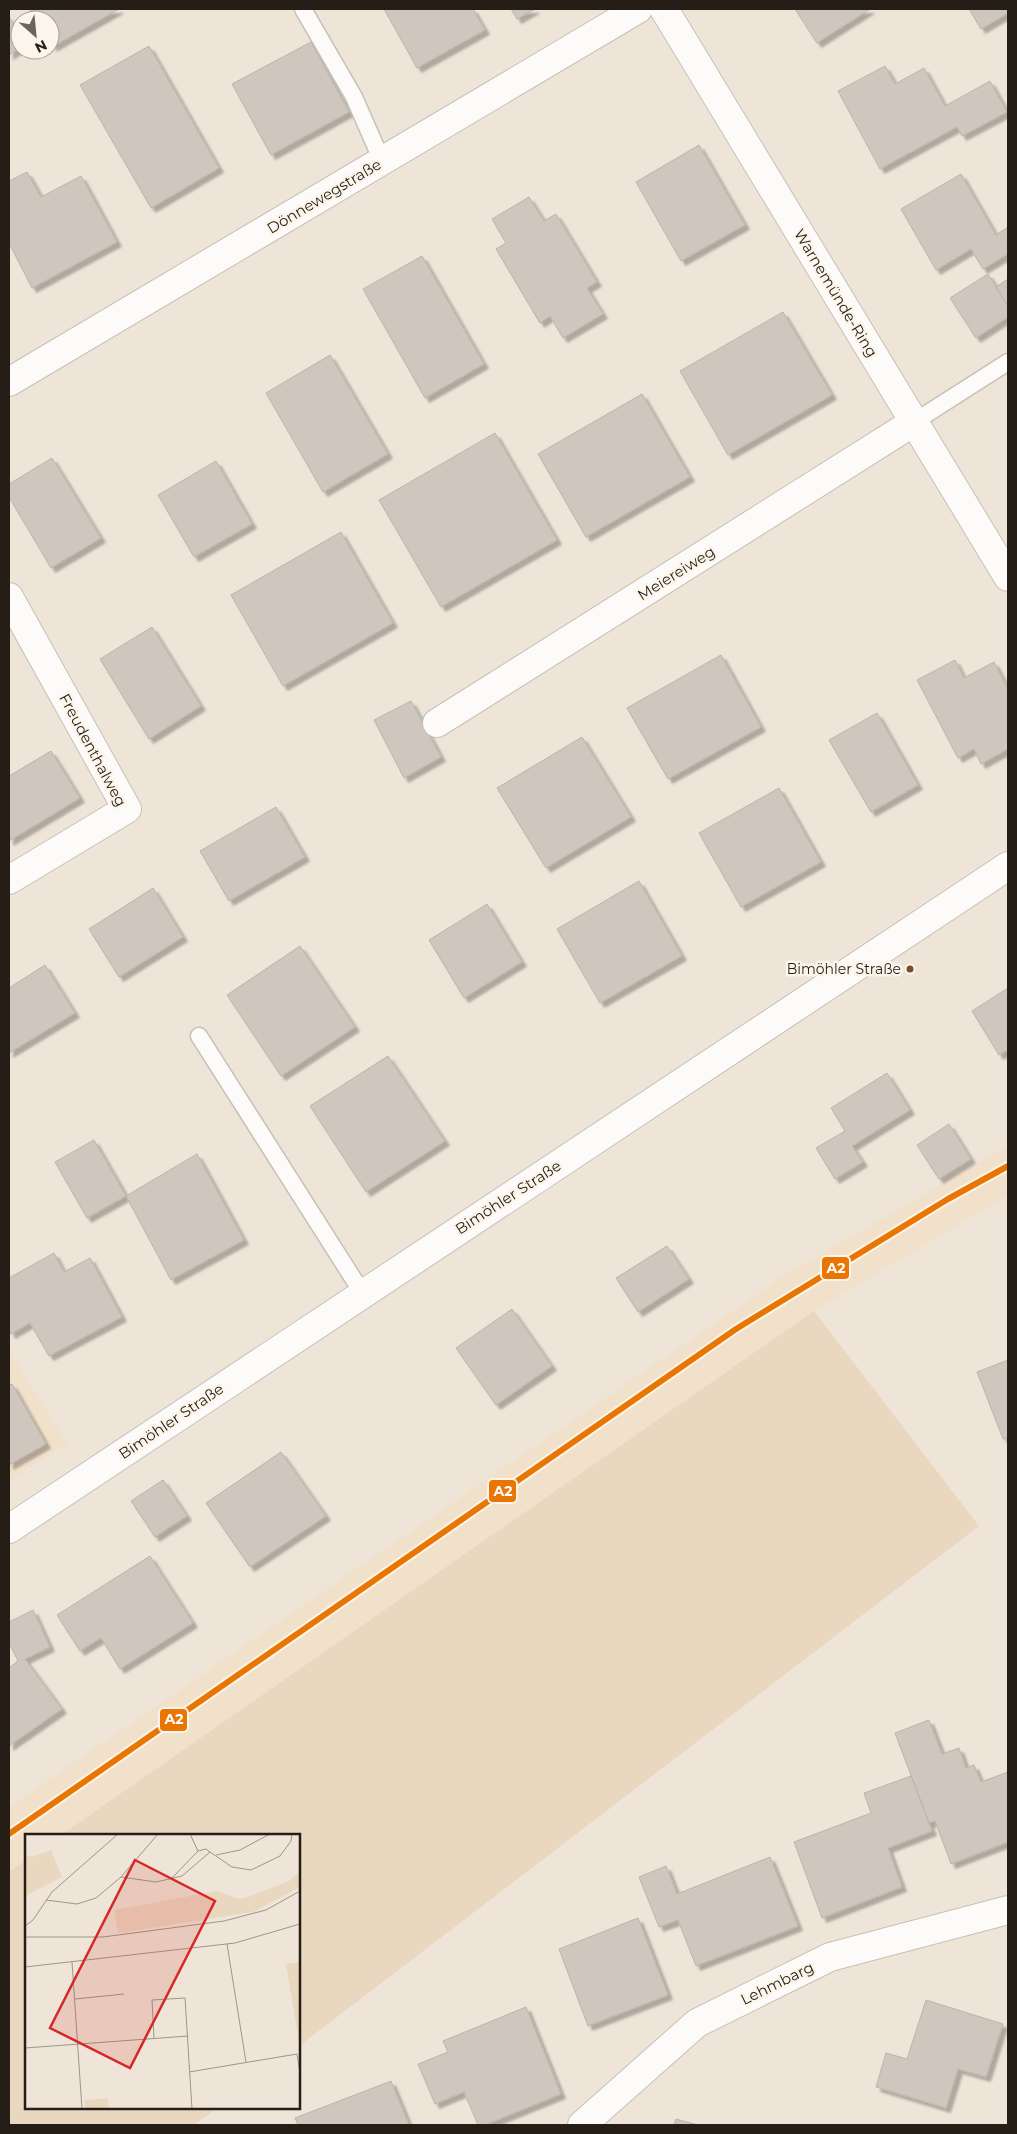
<svg xmlns="http://www.w3.org/2000/svg" width="1017" height="2134" font-family="Montserrat,sans-serif">
<defs>
<filter id="shadow"><feDropShadow dx="4.5" dy="4.5" stdDeviation="1" flood-color="#0004"/></filter>
</defs>
<rect width="100%" height="100%" fill="#eee5d8"/>
<g fill="#f1e0ca">
<polygon points="1008,1146 1008,1195 814,1311 61,1835 26,1835 26,1860 9,1872 9,1807 785,1275"/>
<polygon points="9,1351 67,1443 9,1481"/>
</g>
<g fill="#ead7c0">
<polygon points="814,1311 979,1526 299,2046 299,1835 61,1835"/>
<polygon points="26,1860 26,2108 217,2108 194,2125 9,2125 9,1872"/>
</g>
<g fill="#cfc7bd" stroke="#bbb4aa" filter="url(#shadow)">
<polygon points="30,9 119,9 52,47 50,20 37,20"/>
<polygon points="384,9 473,9 485,30 417,68"/>
<polygon points="511,9 535,9 517,19"/>
<polygon points="795,9 870,9 817,43"/>
<polygon points="969,9 1008,9 1008,13 981,29"/>
<polygon points="9,16 20,36 20,48 9,55"/>
<polygon points="311,42 349,112 271,155 232,84"/>
<polygon points="149,46 219,168 151,208 80,85"/>
<polygon points="885,66 895,84 924,68 945,106 990,81 1007,112 962,136 957,127 880,169 838,91"/>
<polygon points="699,145 745,225 681,261 636,182"/>
<polygon points="27,172 41,197 81,176 117,242 32,288 9,243 9,181"/>
<polygon points="961,174 996,235 1008,227 1008,254 983,269 971,249 936,270 901,209"/>
<polygon points="529,197 544,221 556,214 597,282 587,288 603,314 563,338 550,316 540,323 496,249 506,243 492,219"/>
<polygon points="422,256 484,364 425,398 363,289"/>
<polygon points="988,274 1008,306 1008,317 976,338 950,298"/>
<polygon points="1008,279 1008,306 996,287"/>
<polygon points="783,312 832,395 728,455 680,371"/>
<polygon points="330,355 388,454 323,492 266,393"/>
<polygon points="642,394 690,477 586,537 538,454"/>
<polygon points="495,433 557,540 441,607 379,500"/>
<polygon points="52,458 101,538 51,568 9,497 9,484"/>
<polygon points="216,461 252,524 194,557 158,495"/>
<polygon points="341,532 393,623 283,686 231,595"/>
<polygon points="152,627 201,706 149,739 100,659"/>
<polygon points="721,655 761,727 668,779 627,708"/>
<polygon points="955,660 964,678 994,662 1008,689 1008,749 981,764 974,749 958,758 917,680"/>
<polygon points="411,701 441,757 404,778 374,720"/>
<polygon points="877,713 918,785 871,812 829,740"/>
<polygon points="582,737 631,817 546,868 497,788"/>
<polygon points="51,751 80,798 9,841 9,776"/>
<polygon points="779,788 821,862 741,907 699,833"/>
<polygon points="276,807 305,857 229,901 200,851"/>
<polygon points="639,881 682,956 600,1003 557,929"/>
<polygon points="153,888 183,937 119,977 89,929"/>
<polygon points="487,904 522,962 464,998 429,940"/>
<polygon points="300,946 355,1027 281,1076 227,995"/>
<polygon points="45,965 75,1013 9,1053 9,988"/>
<polygon points="1008,988 1008,1050 999,1055 972,1011"/>
<polygon points="388,1056 445,1141 366,1192 310,1106"/>
<polygon points="887,1073 910,1110 852,1146 863,1162 835,1179 816,1148 845,1131 831,1108"/>
<polygon points="949,1124 971,1159 939,1179 917,1145"/>
<polygon points="94,1140 126,1196 87,1218 55,1162"/>
<polygon points="197,1154 244,1240 171,1280 126,1196"/>
<polygon points="667,1246 689,1279 638,1312 616,1278"/>
<polygon points="54,1253 64,1272 90,1258 122,1317 49,1356 30,1323 11,1334 9,1330 9,1278"/>
<polygon points="512,1309 552,1366 496,1405 456,1348"/>
<polygon points="1008,1360 1008,1437 1003,1439 977,1372"/>
<polygon points="12,1384 46,1444 9,1465 9,1385"/>
<polygon points="281,1452 326,1516 250,1567 206,1503"/>
<polygon points="163,1480 187,1516 155,1537 131,1501"/>
<polygon points="150,1556 193,1623 120,1669 101,1638 80,1651 57,1615"/>
<polygon points="33,1610 50,1647 25,1659 62,1709 9,1746 9,1668 18,1661 9,1643 9,1622"/>
<polygon points="929,1720 942,1754 959,1748 966,1768 974,1765 981,1782 1008,1772 1008,1842 951,1864 935,1821 929,1823 895,1733"/>
<polygon points="911,1776 932,1831 888,1848 902,1887 822,1918 794,1842 871,1813 864,1793"/>
<polygon points="770,1857 798,1926 696,1966 678,1920 659,1927 639,1877 666,1866 677,1894"/>
<polygon points="638,1918 668,1995 588,2026 559,1949"/>
<polygon points="926,2000 1003,2024 986,2077 958,2069 946,2108 876,2087 886,2053 907,2059"/>
<polygon points="526,2007 561,2094 485,2125 478,2125 464,2092 435,2104 418,2064 448,2052 443,2041"/>
<polygon points="391,2081 409,2125 298,2125 295,2118"/>
<polygon points="676,2119 698,2125 674,2125"/>
</g>
<g fill="none" stroke-linecap="round" stroke-linejoin="round">
<defs>
<g id="service">
<polyline points="303,9 354,97 382,161"/>
<polyline points="914,422 1008,362"/>
<polyline points="199,1036 363,1294"/>
</g>
<g id="minor">
<polyline points="664,9 1008,577"/>
<polyline points="9,382 638,9"/>
<polyline points="9,597 127,809 9,880"/>
<polyline points="437,723 914,422"/>
<polyline points="582,2125 697,2023 830,1957 1008,1910"/>
</g>
<polyline id="tertiary" points="9,1529 1008,866"/>
</defs>
<use href="#service" stroke="#c7c0b5" stroke-width="19"/>
<use href="#minor" stroke="#c7c0b5" stroke-width="30"/>
<use href="#tertiary" stroke="#c7c0b5" stroke-width="30"/>
<use href="#service" stroke="#fcfbf9" stroke-width="16"/>
<use href="#minor" stroke="#fcfbf9" stroke-width="28"/>
<use href="#tertiary" stroke="#fcfbf9" stroke-width="28"/>
<defs>
<polyline id="rail-1" points="9,1834 736,1329 948,1199 1008,1166"/>
</defs>
<use href="#rail-1" stroke="#fcf5eb" stroke-width="10"/>
<use href="#rail-1" stroke="#e97602" stroke-width="6"/>
</g>
<circle fill="#7a4b2a" stroke="#fcf5eb" stroke-width="2" cx="910" cy="969" r="4.5"/>
<g text-anchor="middle" dominant-baseline="central" stroke-width="5" stroke-linejoin="round" paint-order="stroke">
<g font-size="14" fill="#251e16" stroke="#fcf5eb" text-anchor="end">
<text x="901" y="969">Bimöhler Straße</text>
</g>
<g font-size="15" fill="#251e16" stroke="#fcf5eb">
<text transform="translate(324 196) rotate(-31)">Dönnewegstraße</text>
<text transform="translate(836 293) rotate(59)">Warnemünde-Ring</text>
<text transform="translate(676 573) rotate(-32)">Meiereiweg</text>
<text transform="translate(93 750) rotate(62)">Freudenthalweg</text>
<text transform="translate(508 1197) rotate(-33)">Bimöhler Straße</text>
<text transform="translate(171 1421) rotate(-34)">Bimöhler Straße</text>
<text transform="translate(777 1983) rotate(-26)">Lehmbarg</text>
</g>
</g>
<g transform="translate(25 1834)">
<rect width="275" height="275" fill="#eee5d8"/>
<path d="M26,16L37,43L0,62V21L7,23ZM275,37V53L228,78L93,99L89,76L192,57L214,65L223,63L264,47ZM275,128V214L261,130ZM83,264L84,275H60V266Z" fill="#ead7c0"/>
<path fill="none" stroke="#9e958a" stroke-width="1" d="M165,0L173,17M185,18L207,33L226,36L255,22L266,7L267,0M191,21L215,16L245,0M96,43L131,48L157,42L185,18L181,15L173,17L147,44M21,66L52,70L71,64L96,43L133,0M0,92L8,86L27,58L93,0M0,103H78L199,87L241,76L275,57M202,110L221,228M47,128L57,275M0,133L210,109L275,90M50,165L99,160M129,204L127,166L160,164L167,275M0,214L163,202M164,238L272,220L275,239"/>
<path fill="#d62828" fill-opacity="0.15" stroke="#d62828" stroke-width="2.5" d="M110,26L190,67L105,234L25,194Z"/>
<rect width="275" height="275" fill="none" stroke="#251e16" stroke-width="2.5"/>
</g>
<g stroke="#fcf5eb" stroke-width="2">
<rect x="821" y="1256" width="29" height="24" rx="5" fill="#e97602"/>
<rect x="488" y="1479" width="29" height="24" rx="5" fill="#e97602"/>
<rect x="159" y="1708" width="29" height="24" rx="5" fill="#e97602"/>
</g>
<g font-size="14" text-anchor="middle" font-weight="bold" fill="#fff">
<text x="836" y="1273">A2</text>
<text x="503" y="1496">A2</text>
<text x="174" y="1724">A2</text>
</g>
<rect width="1017" height="2134" fill="none" stroke="#251e16" stroke-width="20"/>
<g transform="translate(35 35) rotate(153)"><circle r="24" fill="#fcf5eb" stroke="#a69f96"/>
<path d="M0-4L9 19L0 12L-9 19Z" fill="#6b645a"/>
<text y="-8" font-size="14" font-weight="bold" text-anchor="middle" fill="#251e16">N</text>
</g>
</svg>
